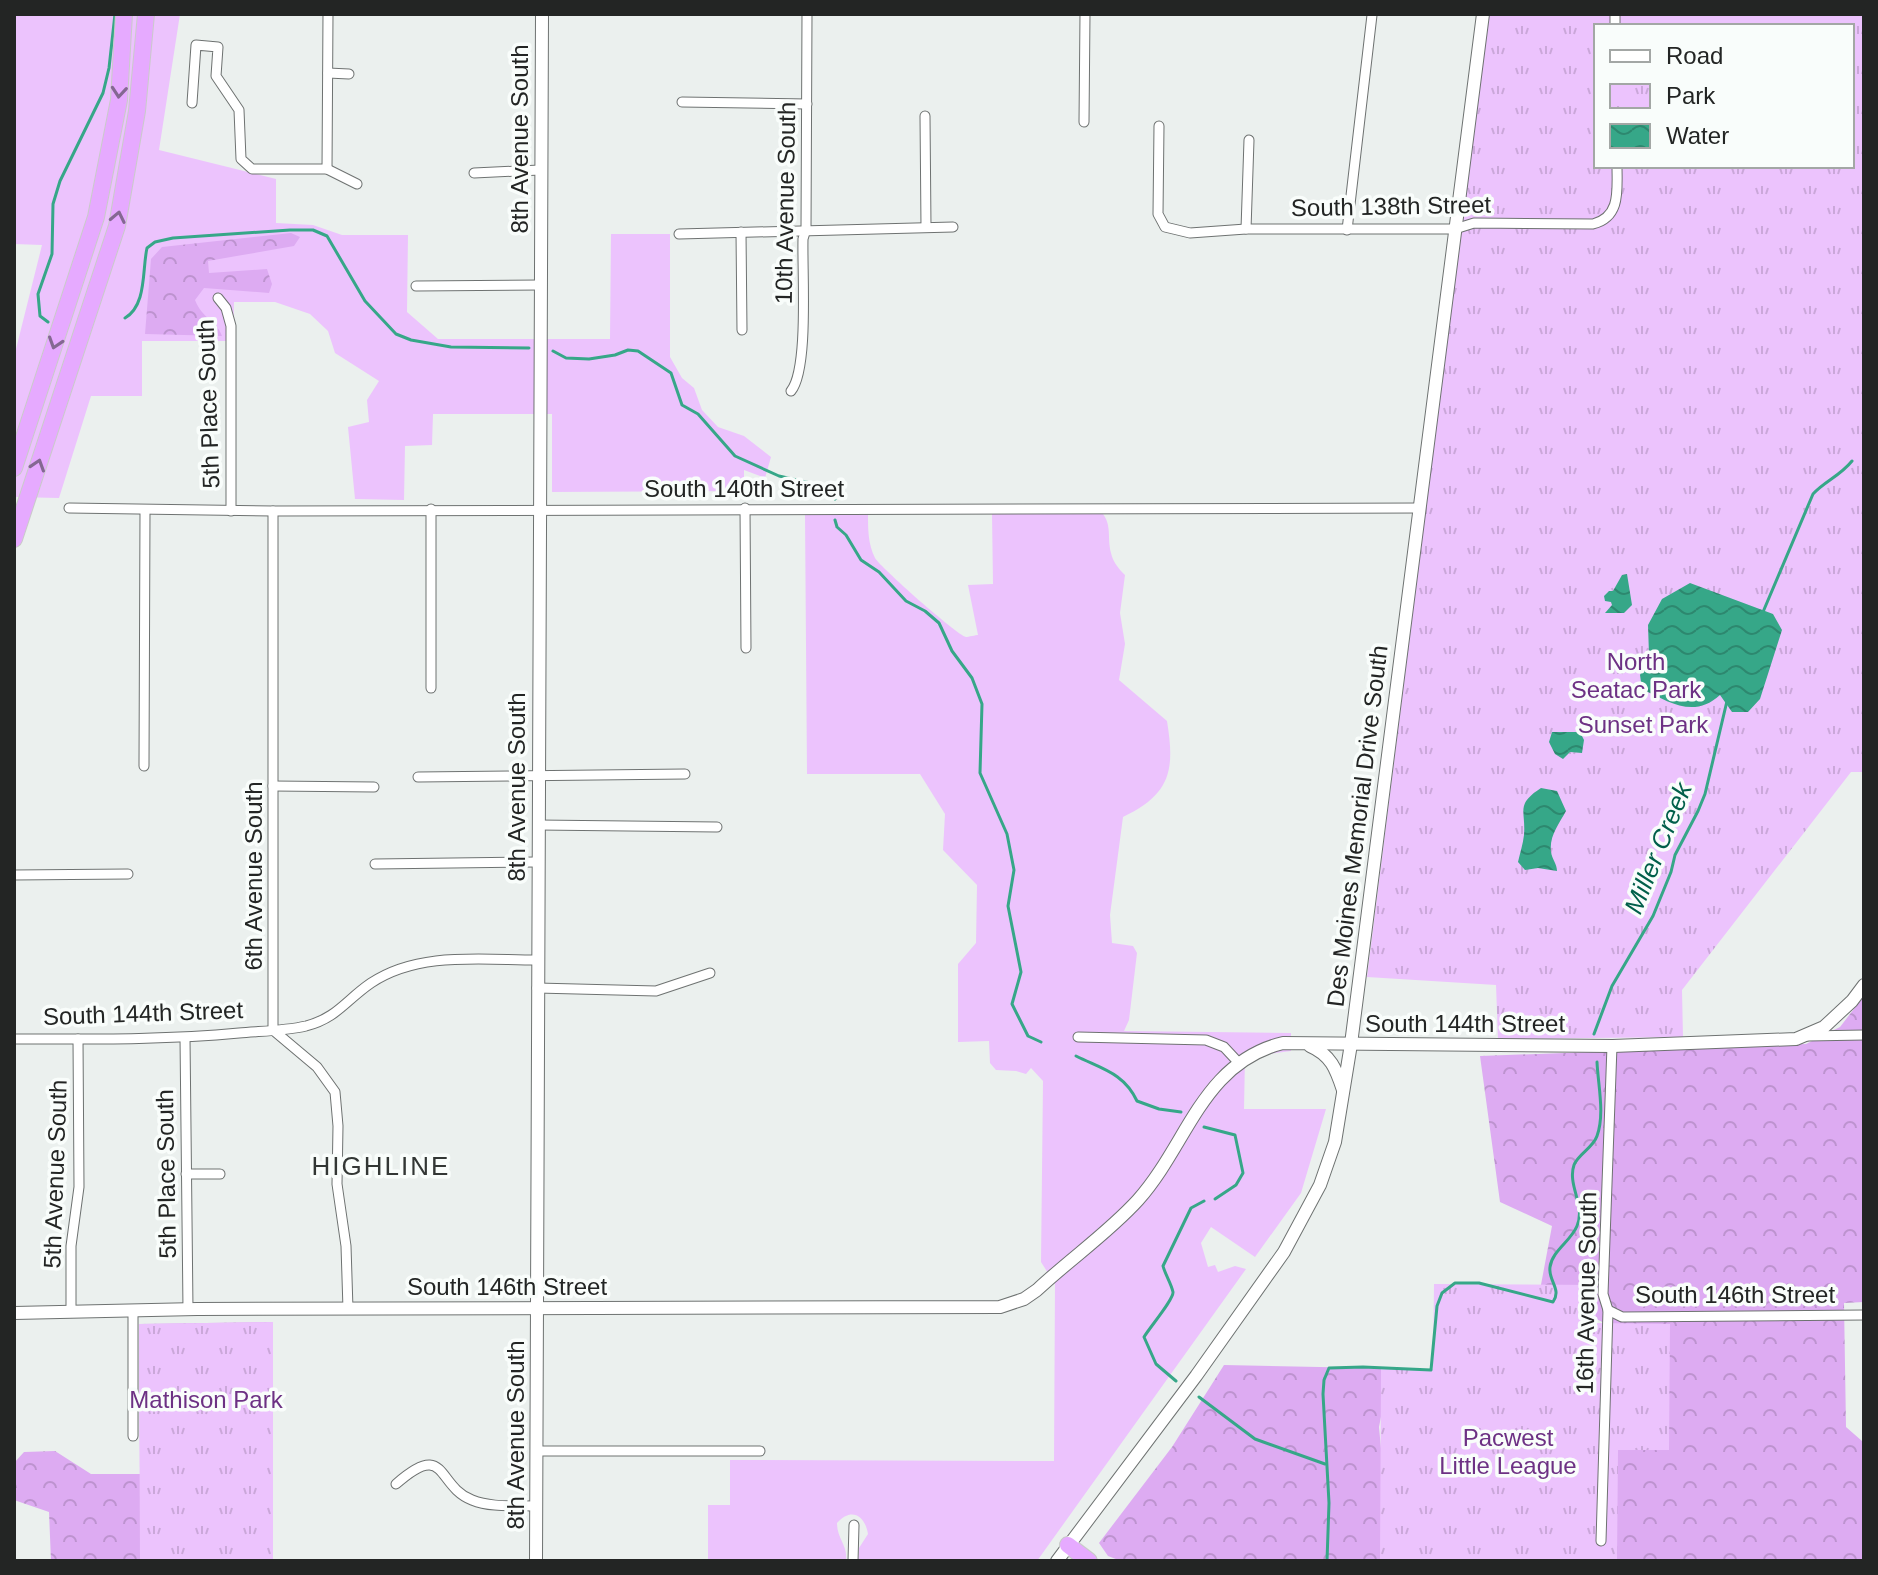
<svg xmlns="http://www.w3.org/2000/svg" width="1878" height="1575" font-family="Helvetica,sans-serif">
<defs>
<pattern id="forest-crowns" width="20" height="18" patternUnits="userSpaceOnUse" patternTransform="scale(2)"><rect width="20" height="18" fill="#ddabf2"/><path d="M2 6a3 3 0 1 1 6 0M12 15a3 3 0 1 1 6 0" fill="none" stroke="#bd93cf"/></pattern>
<pattern id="park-tufts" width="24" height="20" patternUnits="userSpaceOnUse" patternTransform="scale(2)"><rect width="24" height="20" fill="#ecc3fd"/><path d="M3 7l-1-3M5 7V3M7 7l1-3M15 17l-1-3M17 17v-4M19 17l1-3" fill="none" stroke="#caa7d9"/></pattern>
<pattern id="water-waves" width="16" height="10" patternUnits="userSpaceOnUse" patternTransform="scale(2)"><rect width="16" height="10" fill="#36a788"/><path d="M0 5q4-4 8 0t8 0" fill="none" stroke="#2d886f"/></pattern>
</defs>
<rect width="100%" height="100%" fill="#ebf0ee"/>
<g fill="#ecc3fd">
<polygon points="14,14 180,14 159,150 276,179 276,223 313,225 342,235 408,235 407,312 438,339 610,339 611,234 670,234 670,357 682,378 694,388 702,410 718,427 744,436 771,457 765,478 744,470 744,491 552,492 552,414 433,414 432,445 405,446 404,500 355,499 348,427 369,422 367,400 379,381 335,353 328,331 310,314 275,302 234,302 233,341 142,341 142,396 91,396 59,498 14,497 14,357 42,245 14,244"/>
<path d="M868,514C868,529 868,544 875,558C880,567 957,635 966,637C968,637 976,635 978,635L968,585L993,584L992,514H1103C1112,526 1107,538 1111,553C1113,562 1118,568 1125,575L1120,613L1125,644L1119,680L1167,721C1175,770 1171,794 1123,817L1110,915L1112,943L1133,946L1137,953L1129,1020L1124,1031L1291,1033V1051L1245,1057L1244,1109H1326L1301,1193L1255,1257L1211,1227L1201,1243L1208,1267L1215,1265L1218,1272L1235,1266L1246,1269L1037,1561H858L859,1548L868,1534C865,1515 851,1507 837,1523C837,1539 848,1545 846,1561H708V1505H730V1460L1054,1461L1055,1284L1041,1262L1043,1081L1031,1068L1026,1074L1016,1071L996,1070L990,1063L989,1041L958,1042V964L976,943L977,885L943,850L945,814L920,774H807L805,515Z"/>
</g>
<g fill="url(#forest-crowns)">
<path d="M291,233L300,237L294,246L208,261L209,273L267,269L272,284L269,293L204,288L195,300C203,320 215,318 222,336L145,334L151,259L162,247Z"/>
<polygon points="1864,996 1864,1302 1844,1303 1846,1427 1862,1441 1864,1561 1515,1561 1612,1327 1540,1290 1552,1226 1500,1202 1480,1056 1806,1044 1840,1027"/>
<polygon points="273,1322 273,1561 51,1561 49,1512 14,1500 14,1463 24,1452 55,1451 91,1474 140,1474 139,1324"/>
<polygon points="1224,1365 1419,1369 1397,1382 1384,1401 1379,1427 1386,1502 1442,1561 1121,1561 1108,1556 1099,1543 1172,1447"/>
</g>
<g fill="url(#park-tufts)" fill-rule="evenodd">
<path d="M1488,14H1864V772H1851L1682,990L1683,1037L1498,1039L1496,985L1367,977ZM1596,26H1852V166H1596Z"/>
<polygon points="1434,1284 1596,1285 1596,1323 1670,1324 1669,1450 1618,1450 1617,1561 1380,1561 1381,1369 1433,1369"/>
<polygon points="273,1322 273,1561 140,1561 139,1324"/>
</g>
<g fill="url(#water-waves)">
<polygon points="1627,574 1632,605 1624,613 1605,613 1612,605 1611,602 1605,601 1604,596 1609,591 1613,591 1622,575"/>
<path d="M1690,583L1773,614L1782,630L1760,699L1748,712H1732L1720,695C1694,719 1669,702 1642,689L1640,675L1649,655L1648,625L1662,599Z"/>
<polygon points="1552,732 1580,732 1584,740 1582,753 1570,752 1563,759 1555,754 1549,742"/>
<path d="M1541,788L1557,791L1566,811C1559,824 1549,836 1551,852C1552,859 1557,864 1557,871L1538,868L1525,870L1518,862C1520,853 1523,844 1524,835C1526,810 1515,805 1541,788Z"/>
</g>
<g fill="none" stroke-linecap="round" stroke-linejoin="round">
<g stroke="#36a788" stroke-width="3">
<path d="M125,318C147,305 142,270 147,248L155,242L173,238L290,230H313L327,236L365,301L396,334L411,340L451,347L529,348"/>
<polyline points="48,322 40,316 38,294 52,254 53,204 60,181 103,93 109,68 115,14"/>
<polyline points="553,351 566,358 589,359 615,355 628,350 638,351 671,373 682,405 698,414 735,456 779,476 819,485 835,499"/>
<polyline points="835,520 837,527 846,535 861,560 879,572 906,601 925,611 939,623 952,651 972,678 982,704 980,773 1007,834 1014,870 1008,906 1021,972 1012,1004 1028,1036 1041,1042"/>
<path d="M1763,612L1813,494C1825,481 1840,476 1852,461"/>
<polyline points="1594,1034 1612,986 1653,916 1671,872 1675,855 1698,811 1705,794 1727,701"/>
<path d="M1076,1056C1102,1069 1124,1073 1137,1101L1159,1109L1181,1112"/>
<polyline points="1204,1127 1235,1135 1243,1173 1236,1185 1215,1199"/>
<path d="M1176,1381L1156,1364L1144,1337C1150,1327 1174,1299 1173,1292C1171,1283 1165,1274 1163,1266L1191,1208L1204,1201"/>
<polyline points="1199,1397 1255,1439 1325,1464"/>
<path d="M1327,1561L1329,1503L1323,1394L1324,1380L1329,1368L1363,1367L1431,1370L1437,1306L1442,1293L1455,1283H1479L1553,1302C1562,1289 1548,1281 1550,1267C1552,1251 1571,1241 1577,1226C1586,1206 1567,1185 1574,1165C1578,1154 1593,1148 1597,1136C1605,1114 1598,1085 1597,1062"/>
</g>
<defs>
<g id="street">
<polyline points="1615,14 1615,26"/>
<polyline points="328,73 349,74"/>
<polyline points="682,102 807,104"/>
<polyline points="192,103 196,45 218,47 216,76 239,110 241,159 252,169 327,169 357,184"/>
<polyline points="925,116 926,227"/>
<polyline points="1084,122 1085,14"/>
<path d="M1159,126L1158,214L1165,227L1190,233L1246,229H1455L1474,223L1593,224C1621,217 1617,190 1617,166"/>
<polyline points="327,169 328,14"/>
<polyline points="474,173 540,170"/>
<polyline points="1246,229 1249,140"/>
<polyline points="1347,230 1372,15"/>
<polyline points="741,232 742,330"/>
<polyline points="679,234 953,227"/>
<polyline points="416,286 540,285"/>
<polyline points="218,298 226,308 231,326 231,511"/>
<path d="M791,391C809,369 802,271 803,239L806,229L807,14"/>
<polyline points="69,508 273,511 1419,508"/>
<polyline points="745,508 746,648"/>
<polyline points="431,509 431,688"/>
<polyline points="273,511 273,1030 317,1067 335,1092 338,1126 337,1184 346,1246 348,1309"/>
<polyline points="144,766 145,511"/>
<polyline points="418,777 685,774"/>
<polyline points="273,786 374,787"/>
<polyline points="538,825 717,827"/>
<polyline points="375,864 537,862"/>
<polyline points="14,875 128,874"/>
<polyline points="537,988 656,991 710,973"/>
<polyline points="1808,1036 1864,1035"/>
<polyline points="1078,1037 1206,1040 1224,1047 1238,1062"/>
<polyline points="185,1038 188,1309"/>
<path d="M14,1039C89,1039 164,1040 239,1033C261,1031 284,1031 306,1026C337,1018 346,1000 371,983C419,951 482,960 537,960"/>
<polyline points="186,1174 220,1174"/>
<polyline points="133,1310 133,1436"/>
<polyline points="1608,1310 1622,1317 1864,1315"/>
<polyline points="71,1311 71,1246 79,1187 78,1039"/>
<polyline points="537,1451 760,1451"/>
<path d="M396,1484C447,1439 436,1486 472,1500C492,1508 515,1505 536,1506"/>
<polyline points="1601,1541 1608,1310 1603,1294 1612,1046"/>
<polyline points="853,1561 854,1525"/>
</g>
<g id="secondary">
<path d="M1310,1046C1331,1055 1336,1069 1343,1090"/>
<path d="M14,1313L197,1309L1000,1307L1024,1299L1037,1290C1070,1259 1108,1233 1138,1200C1188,1144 1202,1063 1283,1043L1613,1046L1796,1039L1824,1027L1852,1001L1864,985"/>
<polyline points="536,1561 542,14"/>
<polyline points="1057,1561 1196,1376 1284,1252 1320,1185 1335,1142 1351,1044 1483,14"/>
</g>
<g id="highway">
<polyline points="14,468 96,217 119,100 124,14"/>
<polyline points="14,539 117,226 137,111 146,14"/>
<polyline points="1068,1545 1089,1561"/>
</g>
</defs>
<use href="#street" stroke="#6e7271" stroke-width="11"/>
<use href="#secondary" stroke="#6e7271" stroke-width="14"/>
<use href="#highway" stroke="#cacbca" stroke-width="18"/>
<use href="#street" stroke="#fff" stroke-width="9"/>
<use href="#secondary" stroke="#fff" stroke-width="12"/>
<use href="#highway" stroke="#e6aaff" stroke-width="16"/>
</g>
<defs><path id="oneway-chevron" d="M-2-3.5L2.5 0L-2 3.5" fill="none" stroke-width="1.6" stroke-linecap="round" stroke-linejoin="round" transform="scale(2)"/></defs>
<g stroke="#846892">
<use href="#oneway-chevron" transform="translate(119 92) rotate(95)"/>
<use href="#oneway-chevron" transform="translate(118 217) rotate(-78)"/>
<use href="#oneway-chevron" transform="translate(55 343) rotate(108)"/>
<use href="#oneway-chevron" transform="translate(38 465) rotate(-72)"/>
</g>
<g text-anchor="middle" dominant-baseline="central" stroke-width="7" stroke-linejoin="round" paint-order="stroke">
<g font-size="24" fill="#232524" stroke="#f9fdfb">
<text transform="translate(519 139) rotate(-90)">8th Avenue South</text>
<text transform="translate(785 203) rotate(-89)">10th Avenue South</text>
<text transform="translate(1391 206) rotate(-1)">South 138th Street</text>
<text transform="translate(208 404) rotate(-92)">5th Place South</text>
<text x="744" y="488">South 140th Street</text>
<text transform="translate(516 787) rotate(-90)">8th Avenue South</text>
<text transform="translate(1357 826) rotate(-83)">Des Moines Memorial Drive South</text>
<text transform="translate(253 876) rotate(-90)">6th Avenue South</text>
<text transform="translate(143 1013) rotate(-2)">South 144th Street</text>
<text x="1465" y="1023">South 144th Street</text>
<text transform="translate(55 1174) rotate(-88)">5th Avenue South</text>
<text transform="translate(166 1174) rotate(-91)">5th Place South</text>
<text x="507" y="1286">South 146th Street</text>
<text transform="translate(1586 1293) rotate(-89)">16th Avenue South</text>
<text x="1735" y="1294">South 146th Street</text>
<text transform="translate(515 1435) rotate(-90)">8th Avenue South</text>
</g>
<g font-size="24" fill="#6d3184" stroke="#f9fdfb">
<text x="1636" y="661">North<tspan x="1636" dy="28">Seatac Park</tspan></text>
<text x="1643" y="724">Sunset Park</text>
<text x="206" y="1399">Mathison Park</text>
<text x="1508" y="1437">Pacwest<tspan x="1508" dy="28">Little League</tspan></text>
</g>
<g font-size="26" font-style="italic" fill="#015f4a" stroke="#f9fdfb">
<text transform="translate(1658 848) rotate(-68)">Miller Creek</text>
</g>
<g font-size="26" letter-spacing="2" fill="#333735" stroke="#f9fdfb">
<text x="381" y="1166">HIGHLINE</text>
</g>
</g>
<rect width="1878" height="1575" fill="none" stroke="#232524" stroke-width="32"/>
<rect x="1594" y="24" width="260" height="144" fill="#f9fdfb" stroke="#a3a7a5" stroke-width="2"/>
<rect x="1610" y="50" width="40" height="12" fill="#ffffff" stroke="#a3a7a5" stroke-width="2"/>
<text x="1666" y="64" font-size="24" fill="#232524">Road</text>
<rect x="1610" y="84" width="40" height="24" fill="url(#park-tufts)" stroke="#a3a7a5" stroke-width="2"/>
<text x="1666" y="104" font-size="24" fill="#232524">Park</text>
<rect x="1610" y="124" width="40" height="24" fill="url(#water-waves)" stroke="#a3a7a5" stroke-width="2"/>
<text x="1666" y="144" font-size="24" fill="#232524">Water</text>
</svg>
